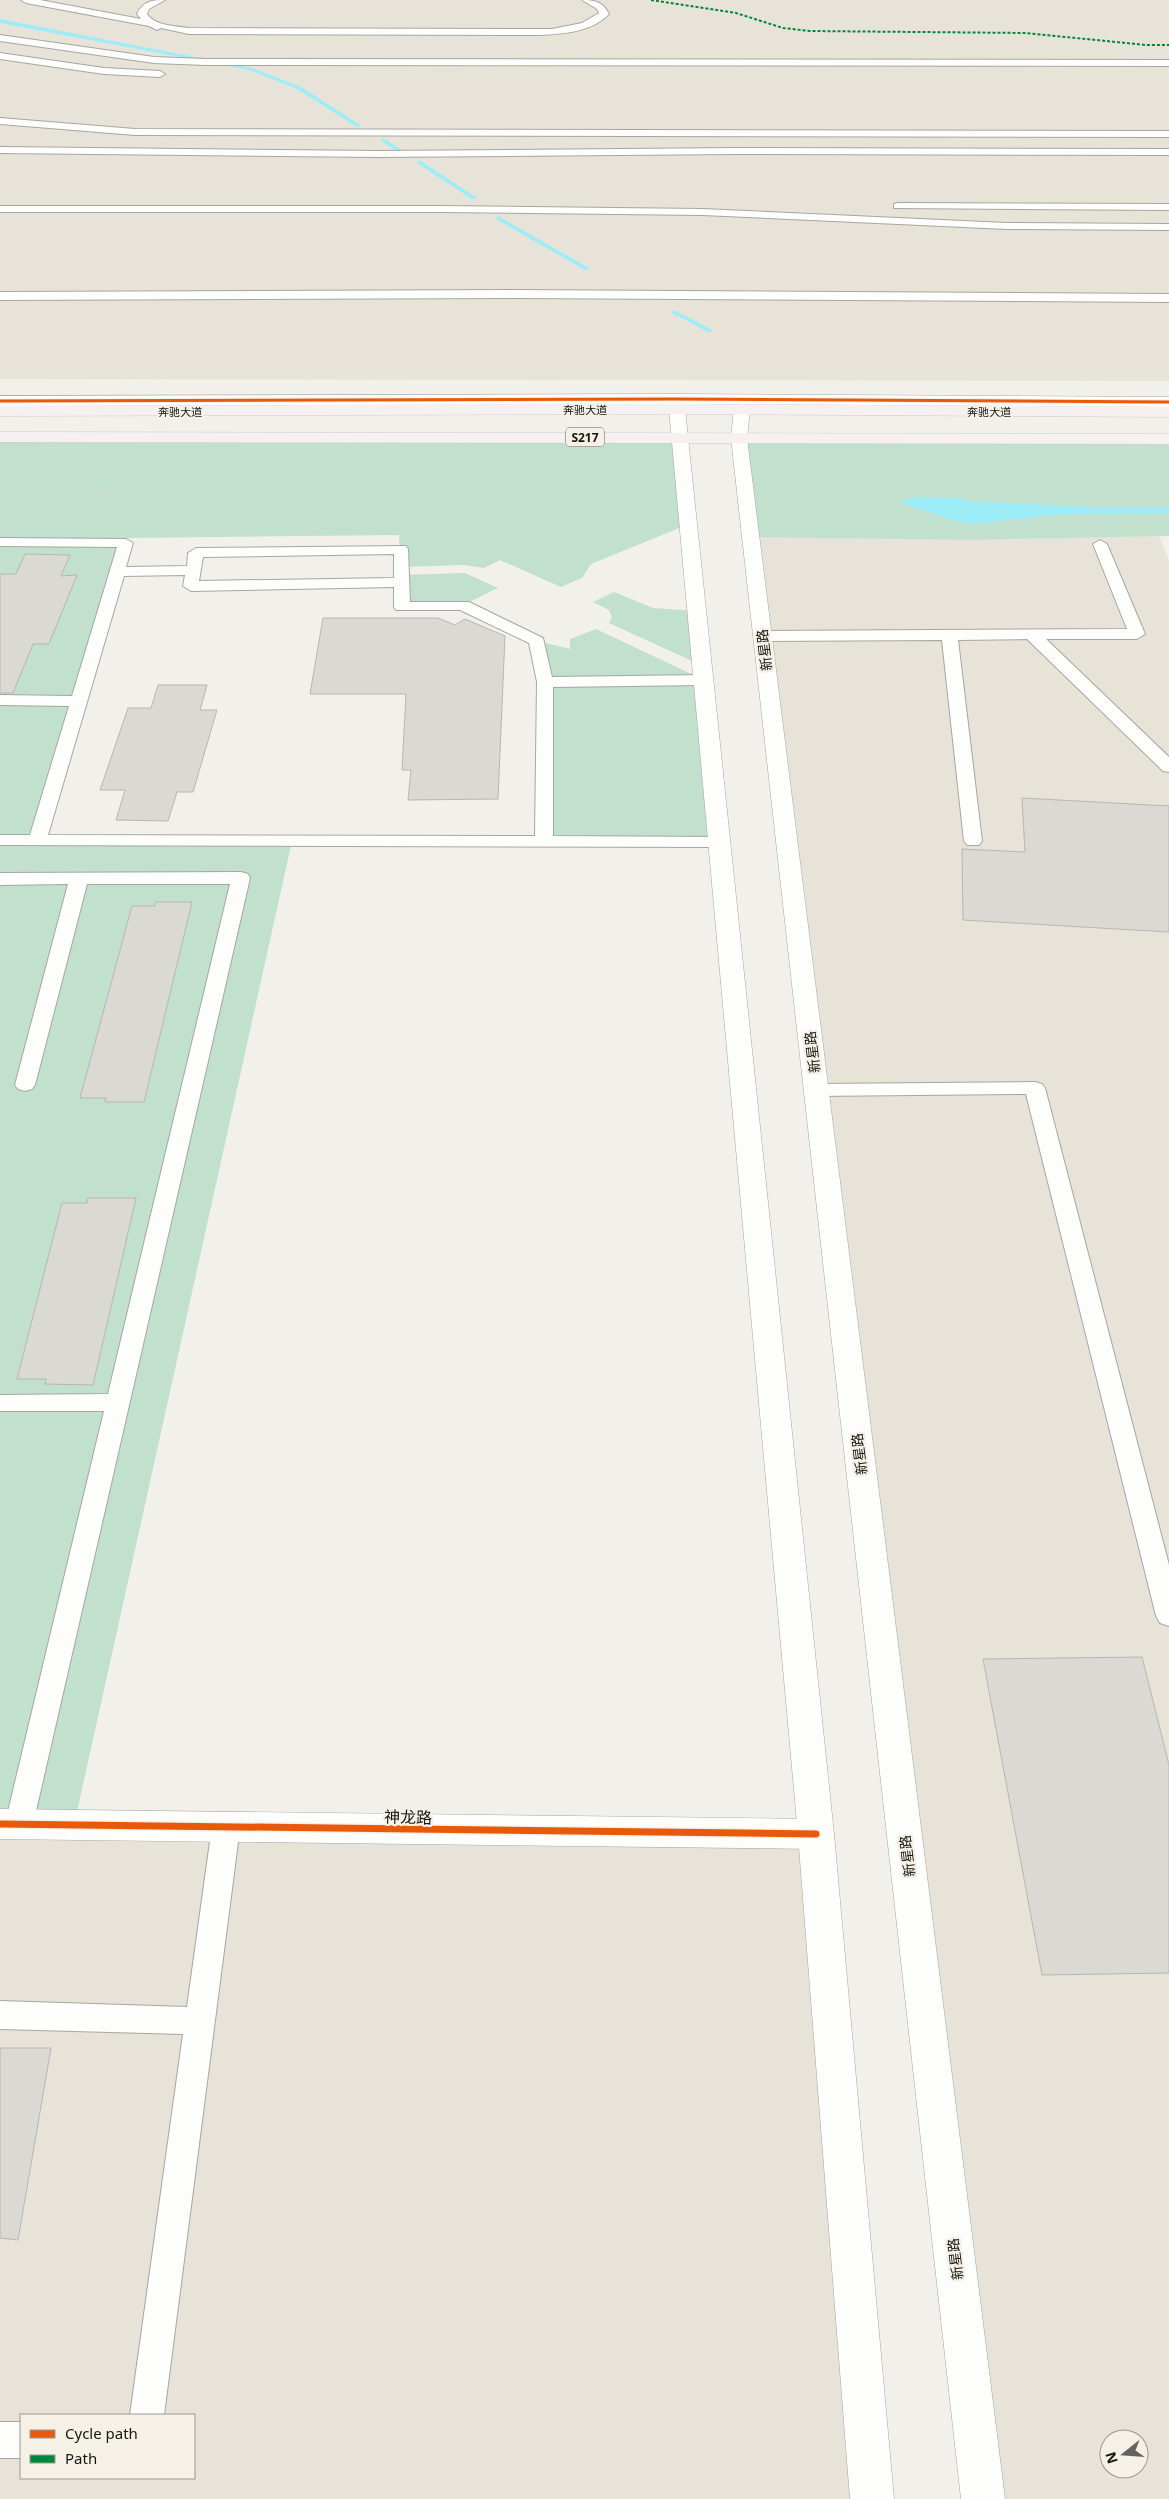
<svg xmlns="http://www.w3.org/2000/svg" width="1169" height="2499" font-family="'Noto Sans','Noto Sans SC',sans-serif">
<rect width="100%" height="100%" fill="#f2f0ea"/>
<g fill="#e7e3d8" fill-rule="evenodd">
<polygon points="0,0 1169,0 1169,381 0,379"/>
<path d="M1159,536L1169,561V2499H983L751,537L969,540ZM1109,2439H1139V2469H1109Z"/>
<path d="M0,1824L816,1834L872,2499H0ZM21,2415H194V2478H21Z"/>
</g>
<g fill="#c1e0cd">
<polygon points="0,437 680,437 689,524 591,564 582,578 561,587 500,560 484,568 464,565 401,567 399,535 127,538 37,840 292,841 74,1825 0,1824"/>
<polygon points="739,438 1169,439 1169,536 969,540 751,537"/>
<polygon points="465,573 498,588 463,605 402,607 401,575"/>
<polygon points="614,592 653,608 697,611 703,666 609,623 612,617 609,610 593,602"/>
<polygon points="596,629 704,680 720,842 544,841 537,641 570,649 570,639"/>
</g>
<polygon fill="#9dedf9" points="915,497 964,498 965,501 1089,507 1169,507 1169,513 1063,514 974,524 956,521 899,502"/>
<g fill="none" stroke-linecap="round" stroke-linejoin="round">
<g fill="#9dedf9" fill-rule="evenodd">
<polygon points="0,19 252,68 301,87 362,126 357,127 297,89 249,70 0,23"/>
<polygon points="381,139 385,139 402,150 397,151 381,141"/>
<polygon points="417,161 421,161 477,198 472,199 417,163"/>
<polygon points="498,216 589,268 590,269 585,270 496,219"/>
<polygon points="672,311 676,311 714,331 708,332 672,313"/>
</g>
</g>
<g fill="#dad9d4" stroke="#b8b6b2">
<polygon points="25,554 70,555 61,576 77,575 49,644 33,644 13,693 0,693 0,574 16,574"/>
<polygon points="323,618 438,618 455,625 465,619 505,636 498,799 408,800 411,770 402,770 406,694 310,694"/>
<polygon points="158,685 207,685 200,710 217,710 193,792 177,792 168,821 116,820 125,790 100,790 128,708 151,708"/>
<polygon points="1022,798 1169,806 1169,932 963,920 962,849 1025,852"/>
<polygon points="155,902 192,902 144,1102 105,1102 106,1098 80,1098 132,906 155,906"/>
<polygon points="88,1198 136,1198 93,1385 45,1384 46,1379 17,1379 62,1203 87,1203"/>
<polygon points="1142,1657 1169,1765 1169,1973 1042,1975 983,1659"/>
<polygon points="0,2048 51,2048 18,2240 0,2238"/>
</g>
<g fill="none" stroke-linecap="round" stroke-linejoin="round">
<defs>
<g id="lane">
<path d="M21,0H40L141,19L137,14C143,1 152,0 165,0L149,9L147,14C155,26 176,26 189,28L552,29L582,23L599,13L597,9L582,0C595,0 603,2 609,14C592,32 563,34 540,35L189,34L161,28L157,30L149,26L26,3Z"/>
<polygon points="0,35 154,57 205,59 1169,60 1169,66 205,65 154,63 0,41"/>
<polygon points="0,53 104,68 160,71 165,74 160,77 104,74 0,59"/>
<polygon points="0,118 135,129 1169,131 1169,137 135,135 0,124"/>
<polygon points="0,147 377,151 735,148 1169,149 1169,155 735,154 377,157 0,153"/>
<polygon points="898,203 1169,204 1169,210 894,208 894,204"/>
<polygon points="0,206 442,206 702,209 1007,223 1169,224 1169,230 1007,229 702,215 442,212 0,212"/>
<polygon points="516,290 1169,294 1169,302 516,298 0,300 0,292"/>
<path d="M0,538L126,539L133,543L126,567L187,566L188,553L196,548L406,546L408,549L410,602H469L543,638L552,677L704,675L712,680L704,685L553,687V836L720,837L726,838L729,842L726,846L720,847L0,845V835H30L69,706L0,705V695L72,696L117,547L0,546ZM394,554V578L199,581L203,557ZM185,575L183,586L191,591L394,587V607L396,610H460L529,643L537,682L535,836L48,835L124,576Z"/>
<polygon points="1100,540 1107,544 1145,634 1137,639 1046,639 1169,757 1169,772 1163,771 1027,639 958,640 982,841 979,845 967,845 964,841 942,640 763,641 755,636 763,631 1127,629 1093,544"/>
<polygon points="241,872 248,874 250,878 33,1824 29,1832 19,1836 9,1832 5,1824 104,1411 0,1411 0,1395 108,1394 230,884 87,884 35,1085 32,1089 25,1091 18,1089 15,1085 68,884 0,885 0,873"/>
<polygon points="1035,1082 1042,1084 1045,1088 1169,1565 1169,1626 1160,1623 1156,1616 1026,1094 816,1096 809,1094 806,1090 809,1086 816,1084"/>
<polygon points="226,1815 236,1819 240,1827 164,2415 130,2415 183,2034 0,2029 0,2001 187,2007 212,1827 216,1819"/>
<rect x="0" y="2422" width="21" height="36"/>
</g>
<polygon id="street" points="0,1809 816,1819 828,1824 834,1834 828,1844 816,1849 0,1839"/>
<g id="secondary">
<polygon points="674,394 1169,397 1169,407 743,404 750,409 747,438 1005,2499 961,2499 731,438 734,409 741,404 0,406 0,396"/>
<polygon points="677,404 683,406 685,409 834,1834 894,2499 850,2499 798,1834 669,409 671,406"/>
</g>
<g id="primary">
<polygon points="677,404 1169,407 1169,417 677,414 0,416 0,406"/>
<polygon points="0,432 1169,434 1169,444 0,442"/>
</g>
</defs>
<use href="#lane" stroke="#a7a6a1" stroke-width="2"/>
<use href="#street" stroke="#a7a6a1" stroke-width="1"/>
<use href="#secondary" stroke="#a7a6a1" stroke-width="1"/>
<use href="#primary" stroke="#cccbc9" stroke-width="1"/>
<g stroke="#d7d6d4" stroke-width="2" stroke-dasharray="0.5 2" stroke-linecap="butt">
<polyline points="1003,468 1043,491 1079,493"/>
<polyline points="0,485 112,493"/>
<polyline points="105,493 165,467"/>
<polyline points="431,493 525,477 527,465"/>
<polyline points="478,493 481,488"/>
</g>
<g stroke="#d7d6d4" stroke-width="2.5" stroke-dasharray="0.5 2.5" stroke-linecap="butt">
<path d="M103,492C213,506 330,508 440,492"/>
<polyline points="1057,492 1169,494"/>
<polyline points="35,513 70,505 108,492"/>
<polyline points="253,513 257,502"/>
<polyline points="780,518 904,516 924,525 952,531 985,534 1081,523"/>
<path d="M142,522C197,515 250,507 304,522"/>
<polyline points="1117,524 1169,524"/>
<path d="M413,527C438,521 465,516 478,492"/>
</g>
<use href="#lane" fill="#fdfdfc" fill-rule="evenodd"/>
<use href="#street" fill="#fdfdfc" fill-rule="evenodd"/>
<use href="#secondary" fill="#fdfdfc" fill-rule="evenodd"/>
<use href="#primary" fill="#f6f0f0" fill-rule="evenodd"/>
<polyline stroke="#00873e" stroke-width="2" stroke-dasharray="3 2" stroke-linecap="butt" points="651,0 736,13 783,28 810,31 1026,33 1146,45 1169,45"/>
<defs>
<polyline id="cycleway-far1" points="0,401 674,399 1169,402"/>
<polyline id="cycleway" points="0,1824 816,1834"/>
</defs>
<use href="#cycleway-far1" stroke="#f5f1e7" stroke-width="5"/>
<use href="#cycleway" stroke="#f5f1e7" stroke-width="10"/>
<use href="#cycleway-far1" stroke="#e8590c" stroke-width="3"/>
<use href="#cycleway" stroke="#e8590c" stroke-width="7"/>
</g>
<g text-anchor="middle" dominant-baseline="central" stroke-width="4.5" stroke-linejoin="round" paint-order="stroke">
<g font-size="11" fill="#181613" stroke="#f5f1e7">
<text x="585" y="409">奔驰大道</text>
<text x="180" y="411">奔驰大道</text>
<text x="989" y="411">奔驰大道</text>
</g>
<rect fill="#f5f1e7" stroke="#5a5853" stroke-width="1" x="566" y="427.5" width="38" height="19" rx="4"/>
<g font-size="12" font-weight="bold" fill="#181613">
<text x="585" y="437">S217</text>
</g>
<g font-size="14" fill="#181613" stroke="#f5f1e7">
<text transform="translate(764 650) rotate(-97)">新星路</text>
<text transform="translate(812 1052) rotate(-97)">新星路</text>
<text transform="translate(859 1454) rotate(-97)">新星路</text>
<text transform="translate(907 1856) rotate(-97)">新星路</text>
<text transform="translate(955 2259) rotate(-97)">新星路</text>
</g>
<g font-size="16" fill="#181613" stroke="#f5f1e7">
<text transform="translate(408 1817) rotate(1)">神龙路</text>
</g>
</g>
<rect x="20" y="2414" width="175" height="65" fill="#f5f1e7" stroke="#9d9992"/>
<rect x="30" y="2430" width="25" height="8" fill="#e8590c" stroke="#9d9992"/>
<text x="65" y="2439" font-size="15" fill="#181613">Cycle path</text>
<rect x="30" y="2455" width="25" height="8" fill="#00873e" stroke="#9d9992"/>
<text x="65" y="2464" font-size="15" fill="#181613">Path</text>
<g transform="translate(1124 2454) rotate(253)"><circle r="24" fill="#f5f1e7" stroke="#9d9992"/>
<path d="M0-4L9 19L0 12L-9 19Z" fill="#64625e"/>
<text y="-8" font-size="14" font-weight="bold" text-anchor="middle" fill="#181613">N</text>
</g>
</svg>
